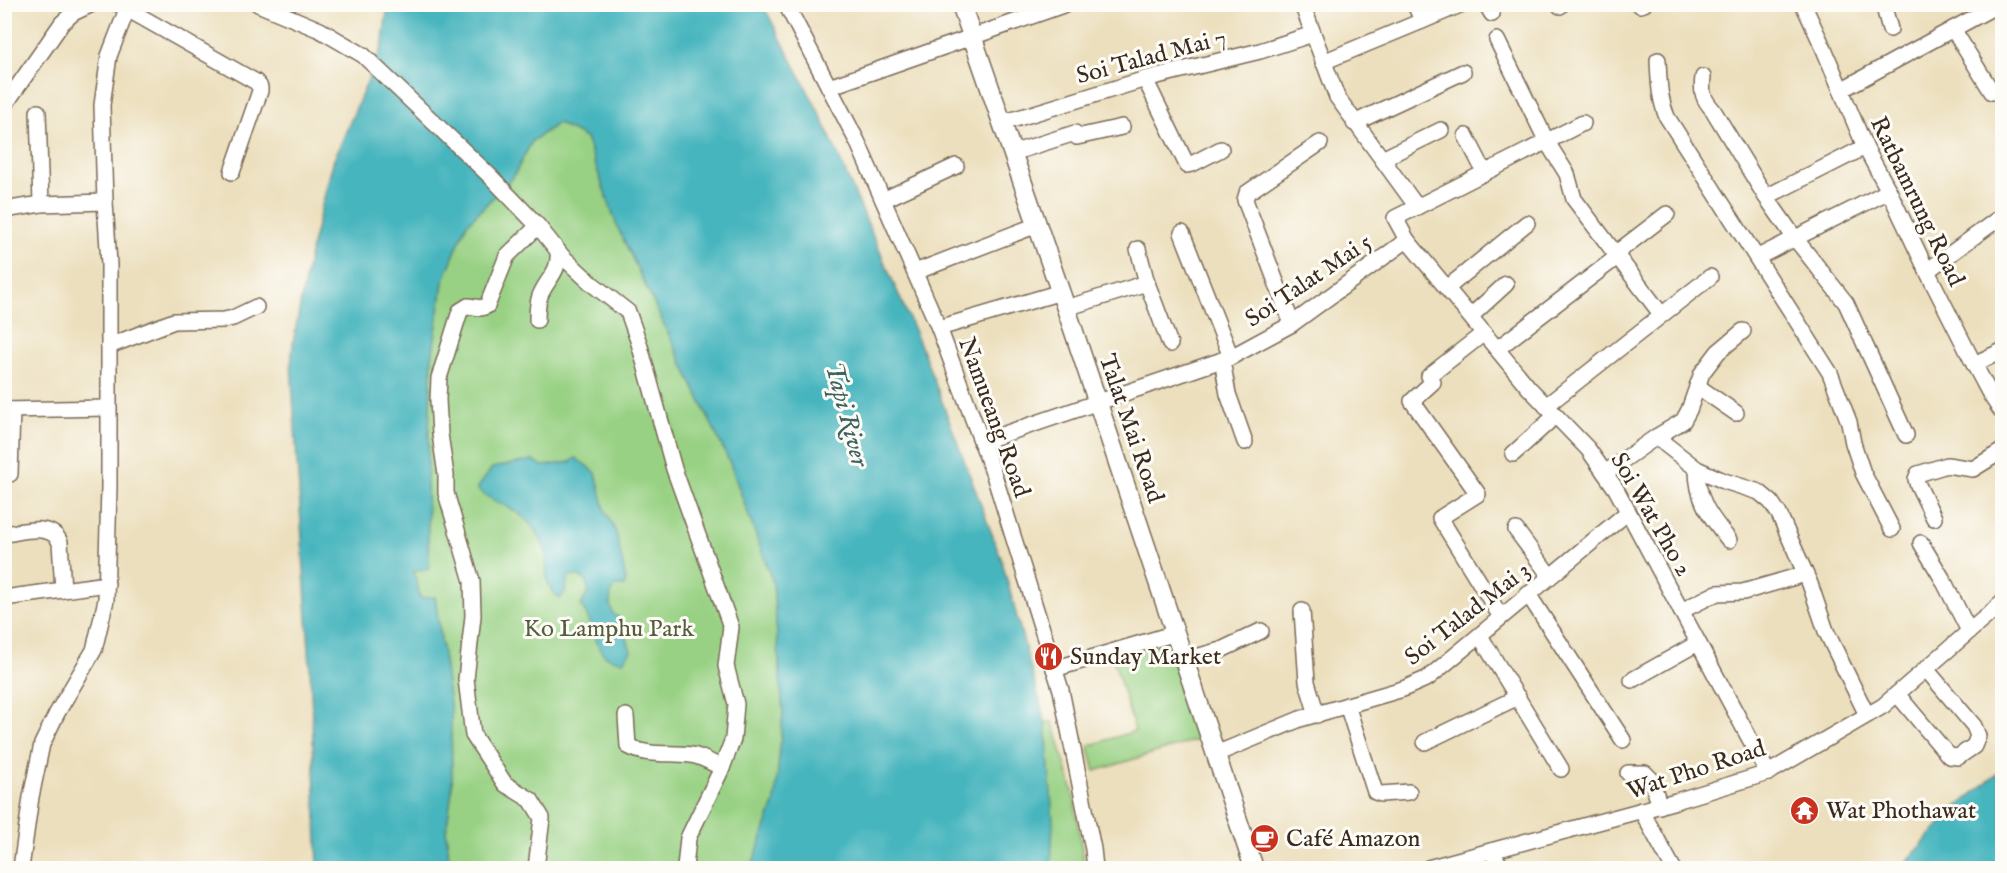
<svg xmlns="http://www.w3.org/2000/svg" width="2007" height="873" viewBox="0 0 2007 873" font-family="'IM FELL English',serif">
<rect width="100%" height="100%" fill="#fdfcf7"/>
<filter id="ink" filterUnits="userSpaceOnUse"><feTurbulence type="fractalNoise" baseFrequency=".0167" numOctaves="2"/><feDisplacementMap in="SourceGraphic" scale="12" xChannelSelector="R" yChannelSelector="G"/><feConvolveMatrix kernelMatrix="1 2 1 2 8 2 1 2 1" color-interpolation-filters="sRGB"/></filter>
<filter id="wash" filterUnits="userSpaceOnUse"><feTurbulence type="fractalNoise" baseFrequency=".008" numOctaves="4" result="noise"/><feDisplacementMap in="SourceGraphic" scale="24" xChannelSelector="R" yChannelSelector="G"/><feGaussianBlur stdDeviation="1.35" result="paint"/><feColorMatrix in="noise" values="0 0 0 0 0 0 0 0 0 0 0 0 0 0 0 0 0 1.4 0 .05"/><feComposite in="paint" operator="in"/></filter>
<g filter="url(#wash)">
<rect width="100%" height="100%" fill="#ecdfbd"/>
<g fill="#99d184" stroke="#6a7e51" stroke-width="1.5">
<polygon points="558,123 586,138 617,226 730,463 773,583 783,713 776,801 751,868 450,868 446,832 452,790 451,712 435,597 420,599 414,571 429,567 427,486 432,359 443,282 466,225 513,177 532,141"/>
<polygon points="1167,641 1197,740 1095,771 1088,746 1135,731 1113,658"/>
<polygon points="1036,722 1053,722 1073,792 1085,868 1038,868"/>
</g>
<g fill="#46b5be" stroke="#40706e" stroke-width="1.5">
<polygon points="388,5 763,5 821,116 921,346 1001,558 1046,725 1053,822 1051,868 751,868 775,801 783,713 773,583 730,463 617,226 586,138 558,123 532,141 513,177 466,225 443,282 432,359 427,486 429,568 414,571 420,598 435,597 451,712 452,790 446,832 450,868 318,868 310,666 291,365 293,343 310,253 333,162 382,47"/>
<path d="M 576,458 L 596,473 L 605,510 L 616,532 L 626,580 L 624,586 L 616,586 L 611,593 L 610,604 L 613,614 L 621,619 L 631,651 L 623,661 C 596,659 599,643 590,623 C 588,617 584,611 581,605 L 588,593 L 587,581 L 579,576 L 568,576 L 565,592 L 560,599 C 557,596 553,593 551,589 C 544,578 548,565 546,553 C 544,546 540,537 536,532 C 519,505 497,507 477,489 L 492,468 L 532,460 L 543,466 L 551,465 L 570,462 Z"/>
<polygon points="2002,770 2002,868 1901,868 1952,811"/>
</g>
</g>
<g filter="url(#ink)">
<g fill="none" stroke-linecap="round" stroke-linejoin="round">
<defs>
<g id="minor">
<polyline points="258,4 320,30 363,55 490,176 538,226 562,256 591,283 628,312 639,343 674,469 731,627 726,666 736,704 733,739 722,768 688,838 685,868"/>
<polyline points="786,4 858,143 939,328 994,475 1061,690 1093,849 1095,868"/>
<polyline points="1302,4 1337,97 1417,207"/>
<polyline points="1486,4 1492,14"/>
<polyline points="1559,4 1560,6"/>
<polyline points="1803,4 1823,47 1865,147 1889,191 1927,271 1974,364 1990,394 2002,412"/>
<polyline points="1883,4 1890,29"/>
<polyline points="120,5 256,82 260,87 260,91 232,172"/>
<polyline points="1640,5 1644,4"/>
<polyline points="1422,21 1462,4"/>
<polyline points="1953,29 1992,92 2002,86"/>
<polyline points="1497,40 1547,142 1567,174 1574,199 1661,314"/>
<path d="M 1658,60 C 1659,80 1659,98 1667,117 L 1830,373 L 1849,422 L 1853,443 L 1863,473 L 1892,529"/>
<polyline points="1323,62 1422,21 1415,4"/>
<path d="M 1703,77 C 1701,92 1703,99 1713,110 L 1766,197 L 1794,237 L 1846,303 L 1906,435"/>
<polyline points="1145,79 1187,165 1192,164 1221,149"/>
<polyline points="829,87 1066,4"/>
<polyline points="1841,90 1999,4"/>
<polyline points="4,106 62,23 73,13 92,4"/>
<polyline points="38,112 41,204"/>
<polyline points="1002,123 1149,78 1260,51 1313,34"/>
<polyline points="1354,123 1463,72"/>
<polyline points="1583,123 1395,218 1407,240 1529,388 1588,449 1616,489 1768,773"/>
<polyline points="1466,136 1485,173"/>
<polyline points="1012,153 1075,133 1077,137 1122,127"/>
<polyline points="1382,159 1441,130"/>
<polyline points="1766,197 1865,147"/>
<polyline points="883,200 956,166"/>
<polyline points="4,210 41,204 105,202"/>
<polyline points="1182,233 1231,357"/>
<polyline points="1138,249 1147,283 1170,344"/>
<polyline points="1615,254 1667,214"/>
<polyline points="1758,257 1889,191"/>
<polyline points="1927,271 2002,216"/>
<polyline points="915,272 1037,225"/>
<polyline points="1447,288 1527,223"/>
<polyline points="1066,308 1147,283"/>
<polyline points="1471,316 1506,284"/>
<path d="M 537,320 C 537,312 537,304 540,296 C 547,278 560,273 558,251"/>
<polyline points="1292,324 1245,200 1247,193 1320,143"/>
<polyline points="939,328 1061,292"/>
<polyline points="1484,333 1429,376 1433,382 1412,401 1478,494 1440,518 1501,617"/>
<polyline points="109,346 174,321 224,320 233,318 256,307"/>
<polyline points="1497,349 1617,257"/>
<polyline points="1222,360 1228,394 1245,442"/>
<polyline points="1974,364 2002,351"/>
<polyline points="1697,386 1736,413"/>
<polyline points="1546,406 1710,277"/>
<polyline points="4,410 108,408"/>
<polyline points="1656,437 1683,421 1689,410 1702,373 1718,352 1743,331"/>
<polyline points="981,442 1231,357 1292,324 1407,240"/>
<polyline points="1513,454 1555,416"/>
<path d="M 1697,469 C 1697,501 1710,516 1729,540"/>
<polyline points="1605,473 1656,437 1697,469 1724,481 1759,492 1771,502 1779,514 1810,584 1826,631 1867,715"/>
<polyline points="10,474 12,410"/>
<polyline points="1934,518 1917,483 1916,479 1918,474 1947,465 1973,469 2002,451"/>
<polyline points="1516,530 1550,576"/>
<path d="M 4,534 C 22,532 51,522 60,542 L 63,590"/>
<polyline points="1921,543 1942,578 1969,631"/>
<polyline points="1528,594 1623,740"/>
<polyline points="4,598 107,584"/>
<polyline points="1302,611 1307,682 1317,715"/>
<polyline points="1681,611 1717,593 1743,592 1805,574"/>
<polyline points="1480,636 1561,769"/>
<polyline points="1185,660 1221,650 1261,631"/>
<polyline points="1054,669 1176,633"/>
<polyline points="1632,680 1698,643"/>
<polyline points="1897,694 1949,756 1958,757 1974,746 1978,736 1974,726 1926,669"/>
<polyline points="1347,705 1375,792 1381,794 1409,792"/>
<path d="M 626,716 L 628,746 C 648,757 669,752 691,755 C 701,756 712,763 722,768"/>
<polyline points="1425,742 1518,697"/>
<polyline points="1216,754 1300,719 1403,689 1428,678 1628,512"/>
<polyline points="1628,773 1645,773 1651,779 1660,806"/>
<polyline points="1641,810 1673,868"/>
<polyline points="1491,851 1502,868"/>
<polyline points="21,868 31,797 42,744 57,713 94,650 106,600 109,487 109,264 105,202 102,105 109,56 129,4"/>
<polyline points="536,868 542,818 531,800 505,784 473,735 466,679 473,616 472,581 446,493 446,475 440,434 438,400 439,378 460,311 468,306 481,308 487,306 507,256 538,226"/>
<polyline points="1428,868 1676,801 1768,773 1883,706 2002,603"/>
</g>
<polyline id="major" points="961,4 1066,308 1254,868"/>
</defs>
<use href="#minor" stroke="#796956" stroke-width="18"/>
<use href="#major" stroke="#796956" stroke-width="21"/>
<use href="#minor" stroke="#fff" stroke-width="15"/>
<use href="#major" stroke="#fff" stroke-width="18"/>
</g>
</g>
<defs>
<symbol id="restaurant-disc" viewBox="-11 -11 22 22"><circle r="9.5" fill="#c8321e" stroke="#fdfcf7"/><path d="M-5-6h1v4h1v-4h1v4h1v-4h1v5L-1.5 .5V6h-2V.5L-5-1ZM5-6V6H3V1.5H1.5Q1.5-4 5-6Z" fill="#fff"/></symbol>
<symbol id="temple-disc" viewBox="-11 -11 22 22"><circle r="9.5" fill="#c8321e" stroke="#fdfcf7"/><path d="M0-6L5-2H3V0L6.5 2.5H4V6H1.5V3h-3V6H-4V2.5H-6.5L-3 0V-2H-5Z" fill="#fff"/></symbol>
<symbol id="cafe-disc" viewBox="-11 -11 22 22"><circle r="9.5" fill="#c8321e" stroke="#fdfcf7"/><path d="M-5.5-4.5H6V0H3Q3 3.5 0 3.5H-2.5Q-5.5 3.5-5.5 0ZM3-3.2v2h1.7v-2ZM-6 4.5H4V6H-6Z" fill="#fff"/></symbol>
</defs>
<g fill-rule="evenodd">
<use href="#restaurant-disc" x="1032" y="640" width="33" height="33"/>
<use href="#temple-disc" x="1788" y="794" width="33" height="33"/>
<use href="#cafe-disc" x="1248" y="822" width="33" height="33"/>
</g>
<g text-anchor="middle" stroke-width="6" stroke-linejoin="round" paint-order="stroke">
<g font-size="24" fill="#3b2a1e" stroke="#fdfcf7">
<text transform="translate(1151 56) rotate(-15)" y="8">Soi Talad Mai 7</text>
<text transform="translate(1918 201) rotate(64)" y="8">Ratbamrung Road</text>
<text transform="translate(1308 280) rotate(-34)" y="8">Soi Talat Mai 5</text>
<text transform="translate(995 417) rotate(70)" y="8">Namueang Road</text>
<text transform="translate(1132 428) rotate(71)" y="8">Talat Mai Road</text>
<text transform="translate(1652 514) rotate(60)" y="8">Soi Wat Pho 2</text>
<text transform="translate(1467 613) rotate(-38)" y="8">Soi Talad Mai 3</text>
<text transform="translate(1696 769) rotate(-18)" y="8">Wat Pho Road</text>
</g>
<g font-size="24" fill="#575c3d" stroke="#fdfcf7">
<text x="609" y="636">Ko Lamphu Park</text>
</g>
<g font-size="24" fill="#3b2a1e" stroke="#fdfcf7" text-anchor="start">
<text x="1070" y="664">Sunday Market</text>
<text x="1826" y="818">Wat Phothawat</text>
<text x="1286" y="846">Café Amazon</text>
</g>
<g font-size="26" font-style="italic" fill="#3f625e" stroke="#fdfcf7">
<text transform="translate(848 414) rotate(75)" y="9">Tapi River</text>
</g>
</g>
<rect width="2007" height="873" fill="none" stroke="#fdfcf7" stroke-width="24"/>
</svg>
